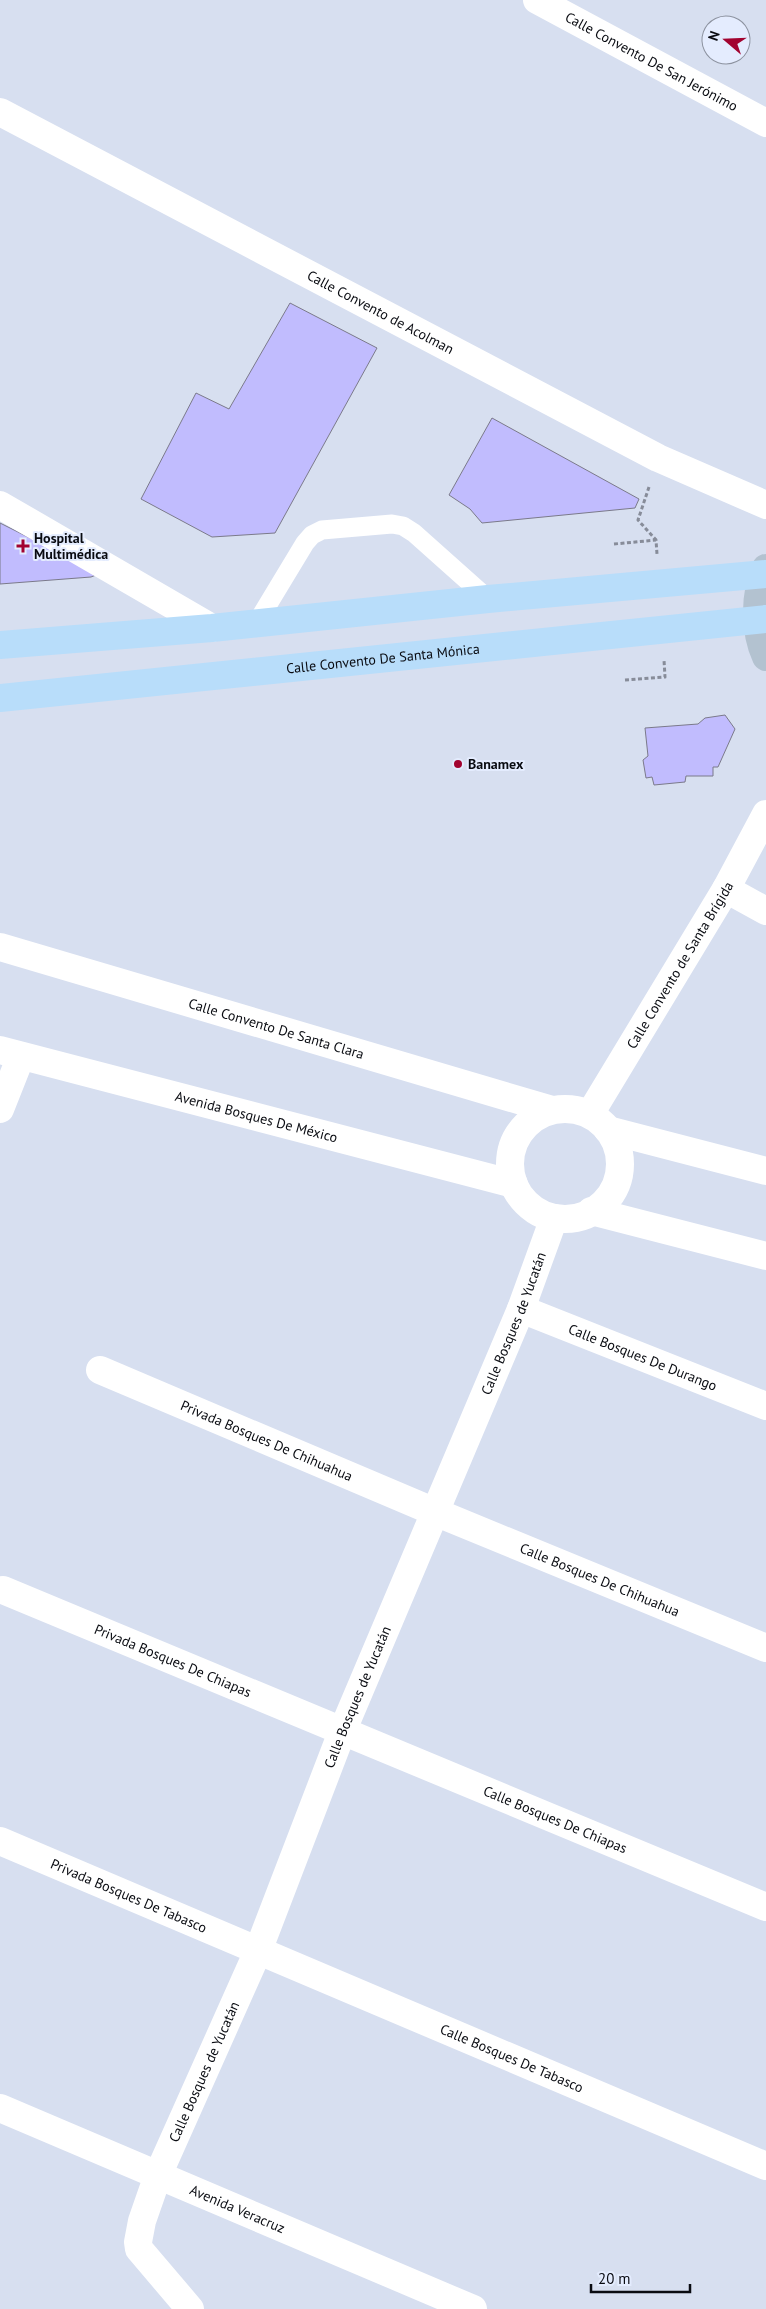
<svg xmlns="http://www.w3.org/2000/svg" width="766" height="2309" viewBox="0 0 766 2309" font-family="'PT Sans',sans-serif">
<rect width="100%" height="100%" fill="#d7dff0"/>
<g fill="#c1bcfe" stroke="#7b7a8a">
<polygon points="290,303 377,348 275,533 212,537 141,499 196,393 229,409"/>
<polygon points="492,418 639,499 635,508 482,523 470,509 449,495"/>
<polygon points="0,523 94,570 96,575 91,577 0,584"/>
<polygon points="725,715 735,729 718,767 713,767 713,776 686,776 685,782 654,785 652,777 646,778 643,760 648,756 645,728 698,724 705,718"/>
</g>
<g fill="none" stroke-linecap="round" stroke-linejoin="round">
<g stroke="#878c99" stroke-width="3" stroke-dasharray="4 2.5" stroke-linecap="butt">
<polyline points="649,487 638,520 656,540"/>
<polyline points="614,544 656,540 657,554"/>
<polyline points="625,680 665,677 664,660"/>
</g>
<polyline stroke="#fff" stroke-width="19" points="256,624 305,543 312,535 322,530 392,524 403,526 414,533 488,599"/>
<g stroke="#fff" stroke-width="28">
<path id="s1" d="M 537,0 L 766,123"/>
<path id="s2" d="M 0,112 L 658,458 L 766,505"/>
<polyline points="0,505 212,628"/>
<polyline points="726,889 766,911"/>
<path id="s3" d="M 0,947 L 552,1110"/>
<path id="s4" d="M 0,1050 L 514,1184"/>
<polyline points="0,1109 21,1056"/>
<circle cx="565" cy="1164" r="55"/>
<path id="s5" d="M 590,1114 L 726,889 L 766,814"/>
<polyline points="608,1130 766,1171"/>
<polyline points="591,1211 766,1256"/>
<path id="s6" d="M 521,1309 L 766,1406"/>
<path id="s7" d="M 100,1370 L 435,1512 L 766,1648"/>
<path id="s8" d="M 3,1590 L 766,1907"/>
<path id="s9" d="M 0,1841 L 766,2166"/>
<path id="s10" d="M 0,2108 L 473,2309"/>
<path id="s11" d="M 190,2309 L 139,2249 L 138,2242 L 142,2221 L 158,2175 L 258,1951 L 342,1732 L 521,1309 L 554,1218"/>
</g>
<path stroke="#b3c2d0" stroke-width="28" d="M 766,568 C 754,594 754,631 766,657"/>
<g stroke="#b8ddfa" stroke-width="28">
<polyline points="0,645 212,628 488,599 766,574"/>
<path id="s12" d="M 0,698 L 766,619"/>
</g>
</g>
<g fill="#a20330" stroke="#e4ecfe" stroke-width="2">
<path d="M20.5 538.5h5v5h5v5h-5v5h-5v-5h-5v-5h5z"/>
<circle cx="458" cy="764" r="5"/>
</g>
<g text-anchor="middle" stroke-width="4" stroke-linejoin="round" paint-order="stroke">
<g font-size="14" fill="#090b11" stroke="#e4ecfe">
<text dy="5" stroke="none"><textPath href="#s1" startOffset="130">Calle Convento De San Jerónimo</textPath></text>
<text dy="5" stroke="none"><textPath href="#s2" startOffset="430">Calle Convento de Acolman</textPath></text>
<text dy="5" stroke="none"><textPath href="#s12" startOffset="385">Calle Convento De Santa Mónica</textPath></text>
<text dy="5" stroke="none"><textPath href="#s5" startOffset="174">Calle Convento de Santa Brígida</textPath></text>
<text dy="5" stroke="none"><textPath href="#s3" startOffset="288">Calle Convento De Santa Clara</textPath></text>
<text dy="5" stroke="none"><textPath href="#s4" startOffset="265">Avenida Bosques De México</textPath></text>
<text dy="5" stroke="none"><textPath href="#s11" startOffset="1079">Calle Bosques de Yucatán</textPath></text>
<text dy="5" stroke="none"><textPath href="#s6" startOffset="131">Calle Bosques De Durango</textPath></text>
<text dy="5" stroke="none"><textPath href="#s7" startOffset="181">Privada Bosques De Chihuahua</textPath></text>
<text dy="5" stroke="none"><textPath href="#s7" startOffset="542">Calle Bosques De Chihuahua</textPath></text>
<text dy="5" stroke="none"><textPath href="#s8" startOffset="184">Privada Bosques De Chiapas</textPath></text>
<text dy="5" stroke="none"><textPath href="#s11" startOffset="674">Calle Bosques de Yucatán</textPath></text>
<text dy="5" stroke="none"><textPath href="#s8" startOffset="598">Calle Bosques De Chiapas</textPath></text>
<text dy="5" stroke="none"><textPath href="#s9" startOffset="140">Privada Bosques De Tabasco</textPath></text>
<text dy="5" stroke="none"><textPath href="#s9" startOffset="556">Calle Bosques De Tabasco</textPath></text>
<text dy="5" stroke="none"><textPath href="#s11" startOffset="269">Calle Bosques de Yucatán</textPath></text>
<text dy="5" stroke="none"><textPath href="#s10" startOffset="258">Avenida Veracruz</textPath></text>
</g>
<g font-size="14" font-weight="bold" fill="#090b11" stroke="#e4ecfe" text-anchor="start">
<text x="34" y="543">Hospital<tspan x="34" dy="16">Multimédica</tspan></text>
<text x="468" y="769">Banamex</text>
</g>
</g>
<g transform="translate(726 40) rotate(289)"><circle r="24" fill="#e4ecfe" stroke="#8c929f"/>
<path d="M0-4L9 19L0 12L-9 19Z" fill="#a20330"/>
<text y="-8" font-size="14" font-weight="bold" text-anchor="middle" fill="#090b11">N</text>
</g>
<path d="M591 2284v8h99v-8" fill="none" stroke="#090b11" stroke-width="2.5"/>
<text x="598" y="2284" font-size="15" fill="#090b11" stroke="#e4ecfe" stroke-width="4" paint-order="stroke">20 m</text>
</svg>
